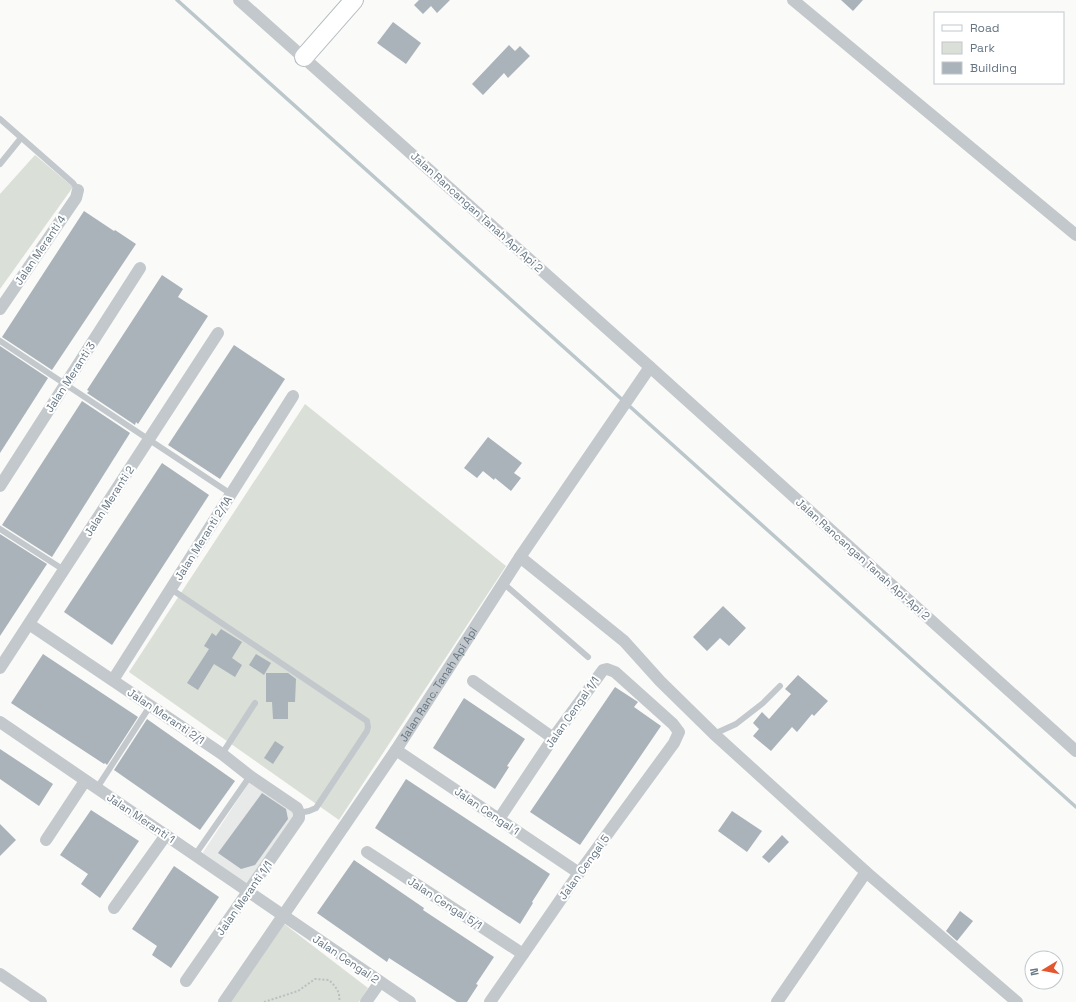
<svg xmlns="http://www.w3.org/2000/svg" width="1076" height="1002" viewBox="0 0 1076 1002" font-family="'Space Grotesk',sans-serif">
<rect width="100%" height="100%" fill="#fafaf8"/>
<polygon fill="#e8e9e9" points="250,781 297,811 248,885 202,854"/>
<g fill="#dadfd7">
<polygon points="35,155 73,187 0,289 0,194"/>
<polygon points="305,404 506,566 339,820 129,672"/>
<polygon points="283,923 368,988 359,1002 229,1002"/>
</g>
<g fill="none" stroke-linecap="round" stroke-linejoin="round">
<polyline stroke="#bbc7cb" stroke-width="3.5" points="177,0 1076,807"/>
</g>
<g fill="#aab3b9">
<polygon points="419,0 450,0 437,13 431,6 423,14 414,5"/>
<polygon points="841,0 863,0 853,11"/>
<polygon points="393,22 421,43 406,64 377,43"/>
<polygon points="509,45 515,51 520,46 530,56 508,78 504,73 483,95 472,84"/>
<polygon points="84,211 114,231 115,230 136,244 52,370 2,337"/>
<polygon points="162,275 183,289 178,297 208,316 138,424 136,422 135,425 87,393 89,391 87,390"/>
<polygon points="234,345 285,379 220,479 168,445"/>
<polygon points="0,346 48,378 0,453"/>
<polygon points="82,401 130,433 52,557 2,525"/>
<polygon points="488,437 522,463 514,473 521,478 511,491 495,478 494,480 483,471 477,478 464,468"/>
<polygon points="162,463 209,495 112,645 64,612"/>
<polygon points="0,534 47,564 0,636"/>
<polygon points="723,606 746,628 729,646 720,638 707,651 693,637"/>
<polygon points="221,629 242,642 232,658 242,665 235,677 214,664 198,690 187,683 209,649 204,646 212,633 216,636"/>
<polygon points="43,654 138,717 107,765 105,763 104,764 11,703"/>
<polygon points="256,654 271,663 264,675 249,665"/>
<polygon points="266,673 288,673 296,679 295,702 288,702 288,719 273,719 272,702 266,702"/>
<polygon points="798,675 828,701 814,716 812,714 797,732 792,727 771,751 753,736 759,729 753,723 762,712 769,719 791,694 785,689"/>
<polygon points="615,687 638,702 634,707 661,726 580,845 530,812"/>
<polygon points="464,698 525,739 507,766 509,767 495,789 433,748"/>
<polygon points="147,719 235,781 200,830 114,770"/>
<polygon points="275,741 284,747 273,764 264,758"/>
<polygon points="0,749 53,784 39,806 0,779"/>
<polygon points="406,779 550,874 532,902 533,903 520,924 375,828"/>
<polygon points="262,793 286,809 288,819 255,865 241,869 218,853"/>
<polygon points="91,810 139,841 100,898 81,884 88,874 60,855"/>
<polygon points="732,811 762,831 747,852 718,831"/>
<polygon points="0,824 16,840 0,856"/>
<polygon points="782,835 789,842 769,863 762,857"/>
<polygon points="354,860 424,908 423,910 494,957 476,984 478,985 467,1002 457,1002 389,958 387,962 317,913"/>
<polygon points="174,866 219,897 171,968 152,955 157,946 132,929"/>
<polygon points="960,911 973,921 957,941 946,931"/>
</g>
<g fill="none" stroke-linecap="round" stroke-linejoin="round">
<defs>
<polyline id="secondary" points="304,57 354,0"/>
</defs>
<use href="#secondary" stroke="#b3babf" stroke-width="20"/>
<path stroke="#bbbfc2" stroke-width="2" stroke-dasharray="2 2" stroke-linecap="butt" d="M 264,1002 L 298,991 L 315,979 L 329,980 C 335,986 341,992 339,1002"/>
<g stroke="#c3c8cc" stroke-width="6">
<polyline points="0,119 73,183 78,190"/>
<polyline points="0,164 21,138"/>
<polyline points="0,341 231,494"/>
<polyline points="0,529 64,570"/>
<polyline points="503,583 588,657"/>
<polyline points="171,589 367,721 368,727 367,731 316,808 309,811 299,813"/>
<polyline points="714,734 736,724 763,703 780,686"/>
<polyline points="222,754 255,703"/>
<polyline points="97,788 150,706"/>
<polyline points="195,855 250,776"/>
</g>
<g stroke="#c3c8cc" stroke-width="12">
<polyline points="239,0 650,367 1076,751"/>
<polyline points="793,0 1076,235"/>
<polyline points="0,309 76,198 78,190"/>
<polyline points="0,486 140,268"/>
<polyline points="520,557 624,641 660,681 714,734 866,872 1017,1002"/>
<polyline points="29,624 222,754 250,776 297,808 299,813 299,818 186,981"/>
<polyline points="0,668 218,333"/>
<polyline points="113,680 293,396"/>
<polyline points="473,681 553,738"/>
<polyline points="0,722 410,1002"/>
<polyline points="396,750 579,873"/>
<polyline points="46,840 85,781"/>
<polyline points="367,852 523,954"/>
<polyline points="114,908 166,835"/>
<polyline points="0,974 41,1002"/>
<path id="s1" d="M 224,1002 L 396,750 L 520,557 L 650,367"/>
<polyline points="366,1002 380,982"/>
<polyline points="490,1002 579,873 674,743 679,732 673,724 615,672 607,669 603,670 553,738 499,819"/>
<polyline points="777,1002 866,872"/>
</g>
<use href="#secondary" stroke="#fff" stroke-width="18"/>
</g>
<g text-anchor="middle" stroke-width="4" stroke-linejoin="round" paint-order="stroke">
<g font-size="11" fill="#657683" stroke="#fff">
<text transform="translate(477 212) rotate(42)" y="4">Jalan Rancangan Tanah Api Api 2</text>
<text transform="translate(40 250) rotate(-56)" y="4">Jalan Meranti 4</text>
<text transform="translate(70 377) rotate(-57)" y="4">Jalan Meranti 3</text>
<text transform="translate(109 501) rotate(-57)" y="4">Jalan Meranti 2</text>
<text transform="translate(203 538) rotate(-58)" y="4">Jalan Meranti 2/1A</text>
<text transform="translate(863 559) rotate(42)" y="4">Jalan Rancangan Tanah Api-Api 2</text>
<text dy="4" stroke="none"><textPath href="#s1" startOffset="383">Jalan Ranc. Tanah Api Api</textPath></text>
<text transform="translate(572 712) rotate(-55)" y="4">Jalan Cengal 1/1</text>
<text transform="translate(166 716) rotate(34)" y="4">Jalan Meranti 2/1</text>
<text transform="translate(487 811) rotate(34)" y="4">Jalan Cengal 1</text>
<text transform="translate(141 818) rotate(34)" y="4">Jalan Meranti 1</text>
<text transform="translate(584 867) rotate(-54)" y="4">Jalan Cengal 5</text>
<text transform="translate(244 898) rotate(-55)" y="4">Jalan Meranti 1/1</text>
<text transform="translate(445 903) rotate(33)" y="4">Jalan Cengal 5/1</text>
<text transform="translate(346 959) rotate(34)" y="4">Jalan Cengal 2</text>
</g>
</g>
<rect x="934" y="12" width="130" height="72" fill="#ffffff" stroke="#c1c8cd"/>
<rect x="942" y="25" width="20" height="6" fill="#ffffff" stroke="#c1c8cd"/>
<text x="970" y="32" font-size="12" fill="#657683">Road</text>
<rect x="942" y="42" width="20" height="12" fill="#dadfd7" stroke="#c1c8cd"/>
<text x="970" y="52" font-size="12" fill="#657683">Park</text>
<rect x="942" y="62" width="20" height="12" fill="#aab3b9" stroke="#c1c8cd"/>
<text x="970" y="72" font-size="12" fill="#657683">Building</text>
<g transform="translate(1044 970) rotate(260)"><circle r="19" fill="#ffffff" stroke="#c1c8cd"/>
<path d="M0-3L7 15L0 10L-7 15Z" fill="#e4572e"/>
<text y="-6" font-size="11" font-weight="bold" text-anchor="middle" fill="#657683">N</text>
</g>
</svg>
